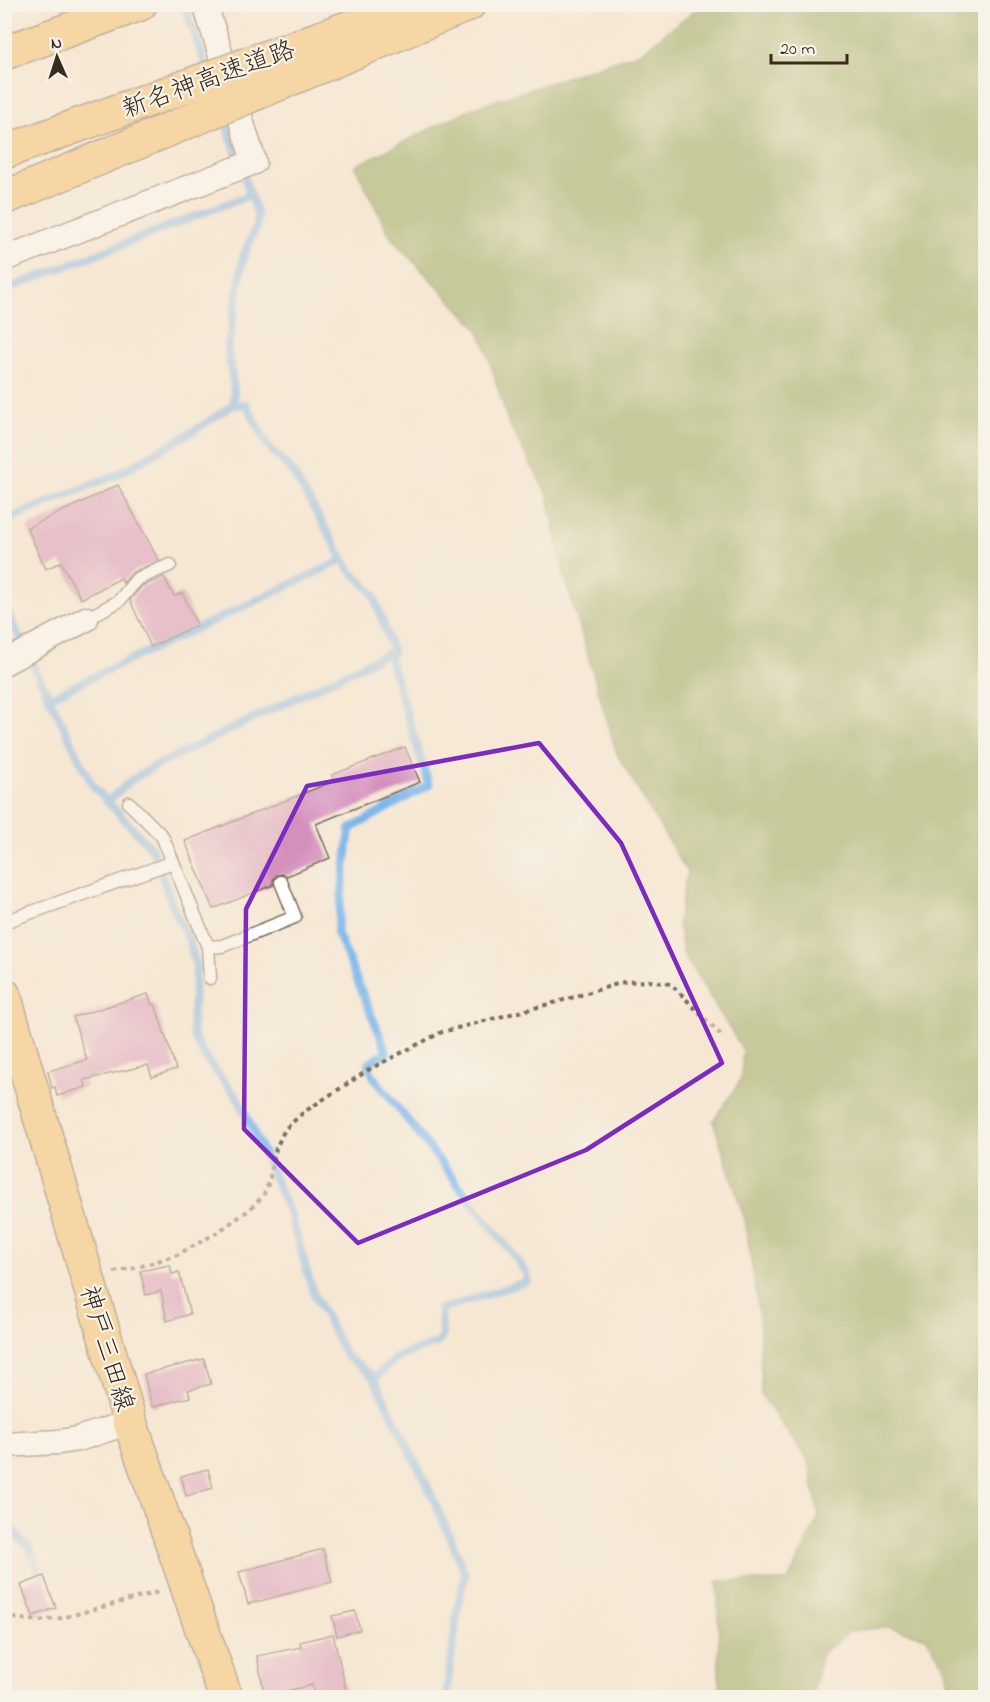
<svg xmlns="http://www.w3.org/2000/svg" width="990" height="1702" viewBox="0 0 990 1702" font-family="'Indie Flower','Klee One',sans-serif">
<rect width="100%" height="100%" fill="#f7f3e8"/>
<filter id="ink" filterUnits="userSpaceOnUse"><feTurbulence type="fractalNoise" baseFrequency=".0167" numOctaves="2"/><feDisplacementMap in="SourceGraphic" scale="12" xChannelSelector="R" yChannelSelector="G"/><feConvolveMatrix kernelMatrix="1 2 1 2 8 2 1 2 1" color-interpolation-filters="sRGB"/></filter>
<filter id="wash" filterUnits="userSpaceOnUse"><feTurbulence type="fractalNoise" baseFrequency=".008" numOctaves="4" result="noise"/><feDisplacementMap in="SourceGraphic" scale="24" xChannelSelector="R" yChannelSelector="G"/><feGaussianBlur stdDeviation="1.35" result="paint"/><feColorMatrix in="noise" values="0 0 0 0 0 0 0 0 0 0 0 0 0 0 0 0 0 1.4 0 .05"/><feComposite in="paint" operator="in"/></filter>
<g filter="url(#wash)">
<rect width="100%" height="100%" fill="#f5e7d3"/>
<polygon fill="#8ca455" stroke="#64673a" stroke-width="1.5" points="719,5 985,5 985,1697 951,1697 946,1669 926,1637 889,1627 851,1631 822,1653 811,1697 719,1697 718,1581 788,1581 819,1516 809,1462 761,1395 760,1321 745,1220 713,1121 741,1080 743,1050 683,953 678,922 687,872 617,754 564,575 548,496 508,422 485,345 477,328 391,238 355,166 468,110 641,52 695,10"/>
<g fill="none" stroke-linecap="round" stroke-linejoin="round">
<g stroke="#79b5eb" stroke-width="8">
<polyline points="184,4 208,72"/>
<polyline points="4,290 250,195"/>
<path d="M 4,523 L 22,513 L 118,474 L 192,432 L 233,405 C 237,384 228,367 228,347 L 244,254 L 256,228 L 257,214 L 223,114"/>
<polyline points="4,606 93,786 152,849 173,907 189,940 196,966 192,1024 194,1037 206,1059 237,1097 251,1125 291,1217 313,1292 346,1356 373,1376 431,1493 465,1573 458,1607 446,1698"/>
<polyline points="48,698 343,560"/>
<polyline points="107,802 130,781 153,767 386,654 393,653 373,593 349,569 292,471 268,446 246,404 233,405"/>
<polyline points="374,1379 394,1360 403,1355 437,1343 442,1338 441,1309 528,1281 526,1273 511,1252 373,1076 368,1064 387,1052 337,932 350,829 429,785 388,654"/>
<polyline points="4,1520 21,1540 30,1548 38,1568"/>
</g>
</g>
<g id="blocks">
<g fill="#d490bd">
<polygon points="118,485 159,561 133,572 123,583 121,578 81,599 61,562 46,569 27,528"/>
<polygon points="164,577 174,596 182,593 197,625 151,647 130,600 142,586"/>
<polygon points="405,747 420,782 316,824 330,858 287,876 283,874 277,875 273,880 273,885 213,909 185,841 334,781 332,775"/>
<polygon points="148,994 152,1005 155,1004 176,1069 152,1077 148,1065 84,1080 86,1087 57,1096 55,1087 52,1088 48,1071 87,1060 73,1017"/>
<polygon points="170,1265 172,1274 179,1272 190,1314 167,1321 161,1291 146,1295 140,1271"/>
<polygon points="204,1359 211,1384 188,1390 190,1397 152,1407 144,1374"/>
<polygon points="208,1469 213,1488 186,1496 181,1476"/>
<polygon points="323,1549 332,1582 248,1604 239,1572"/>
<polygon points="44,1576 56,1608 33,1616 21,1585"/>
<polygon points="355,1611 360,1630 337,1636 332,1616"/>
<polygon points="333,1634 348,1698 315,1698 312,1685 265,1696 257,1656 301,1647 300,1642"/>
</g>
</g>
</g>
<g filter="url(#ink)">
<use href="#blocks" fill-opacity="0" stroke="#7c6c5d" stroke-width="1.5"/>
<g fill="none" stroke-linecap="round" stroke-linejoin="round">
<defs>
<g id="service">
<polyline points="86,619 119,601 137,579 170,565"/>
<polyline points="129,803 162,836 173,862"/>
<polyline points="4,922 173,862 208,947 210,978"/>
<polyline points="208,947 222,946 295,917 281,882"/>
</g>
<g id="minor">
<polyline points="4,259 254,162 205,4"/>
<polyline points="4,663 86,619"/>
<polyline points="4,1445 59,1442 78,1439 130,1422"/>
</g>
<polyline id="primary" points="4,995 130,1422 226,1698"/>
<g id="motorway">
<polyline points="323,37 412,4"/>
<polyline points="4,53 140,4"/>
<polyline points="331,62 469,4"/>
</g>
</defs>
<use href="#service" stroke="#7c6c5d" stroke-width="15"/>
<use href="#minor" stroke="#7c6c5d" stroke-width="27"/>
<use href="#primary" stroke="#7c6c5d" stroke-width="36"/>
<use href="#motorway" stroke="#7c6c5d" stroke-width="36"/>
<g stroke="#7c6c5d" stroke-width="4" stroke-dasharray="4.5 4.5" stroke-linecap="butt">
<polyline points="114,1272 135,1268 177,1255 215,1234 249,1210 263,1196 269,1182 276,1148 285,1129 304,1112 370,1069 442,1032 557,1002 624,982 649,981 671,984 724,1038"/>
<polyline points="4,1617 39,1621 62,1618 158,1592"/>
</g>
<use href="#service" stroke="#fff" stroke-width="12"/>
<use href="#minor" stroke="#fff" stroke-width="24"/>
<use href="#primary" stroke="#f5c16b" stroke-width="33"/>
<use href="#motorway" stroke="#f5c16b" stroke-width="33"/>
<defs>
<g id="motorway-bridge">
<polyline points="4,152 323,37"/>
<polyline points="4,198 331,62"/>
</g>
</defs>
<use href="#motorway-bridge" stroke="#7c6c5d" stroke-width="36" stroke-linecap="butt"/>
<use href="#motorway-bridge" stroke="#f5c16b" stroke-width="33"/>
</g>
</g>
<path d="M0 0H990V1702H0ZM 539,743 L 621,843 L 722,1063 L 586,1150 L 358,1243 L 244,1129 L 246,909 L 307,786 Z" fill="#f5e7d3" fill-opacity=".55" fill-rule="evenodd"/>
<path fill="none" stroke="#7b2cbf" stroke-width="4.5" stroke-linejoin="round" d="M 539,743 L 621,843 L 722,1063 L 586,1150 L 358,1243 L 244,1129 L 246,909 L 307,786 Z"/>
<g text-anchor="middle" stroke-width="4.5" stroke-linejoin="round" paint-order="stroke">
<g font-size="26" fill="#3b2a1e" stroke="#f7f3e8">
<text transform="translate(208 78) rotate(-20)" y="9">新名神高速道路</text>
<text transform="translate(108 1348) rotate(73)" y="9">神戸三田線</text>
</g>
</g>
<rect width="990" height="1702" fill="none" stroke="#f7f3e8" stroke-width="24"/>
<g transform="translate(57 57) rotate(357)" stroke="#f7f3e8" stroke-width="4.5" paint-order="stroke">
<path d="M0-4.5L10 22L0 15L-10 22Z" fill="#3b2a1e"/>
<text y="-9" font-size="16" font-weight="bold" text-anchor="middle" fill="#3b2a1e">N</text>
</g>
<path d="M771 54v9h76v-9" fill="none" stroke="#3b2a1e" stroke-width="3"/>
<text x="780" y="54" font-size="18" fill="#3b2a1e" stroke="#f7f3e8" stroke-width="4.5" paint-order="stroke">20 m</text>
</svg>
